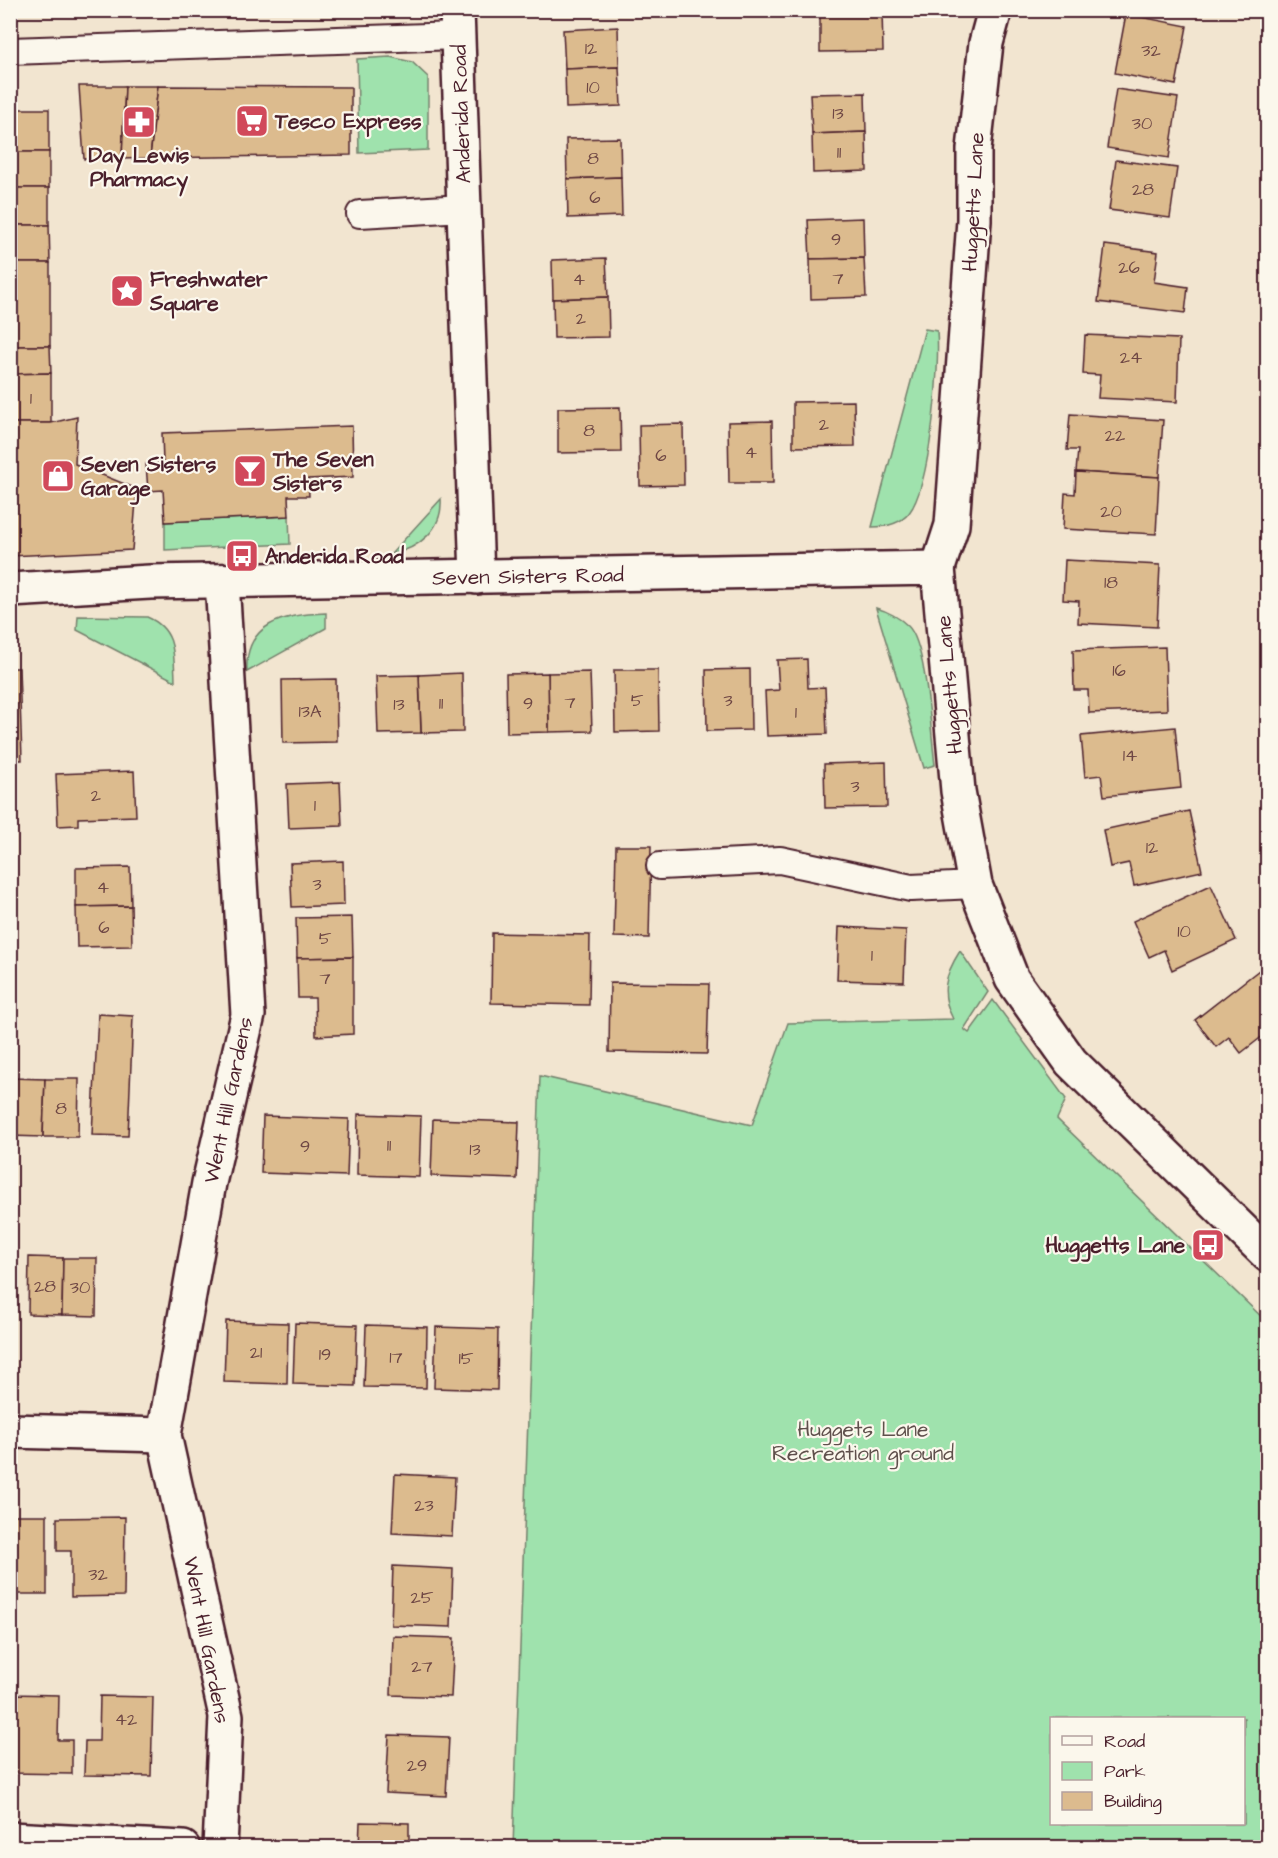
<svg xmlns="http://www.w3.org/2000/svg" width="1278" height="1858" viewBox="0 0 1278 1858" font-family="'Architects Daughter',sans-serif">
<rect width="100%" height="100%" fill="#f2e5d0"/>
<filter id="ink" filterUnits="userSpaceOnUse"><feTurbulence type="fractalNoise" baseFrequency=".0167" numOctaves="2"/><feDisplacementMap in="SourceGraphic" scale="12" xChannelSelector="R" yChannelSelector="G"/><feConvolveMatrix kernelMatrix="1 2 1 2 8 2 1 2 1" color-interpolation-filters="sRGB"/></filter>
<g filter="url(#ink)">
<g fill="#9fe2ad" stroke="#74806c" stroke-width="1.5" fill-rule="evenodd">
<polygon points="390,57 412,62 428,77 428,150 359,153 357,59"/>
<path d="M 925,329 L 937,331 C 940,367 931,485 909,513 C 900,524 886,527 872,527 Z"/>
<path d="M 441,499 C 443,529 419,549 391,554 Z"/>
<polygon points="289,516 290,544 165,550 165,522"/>
<path d="M 876,608 C 887,611 900,618 908,626 C 927,644 931,736 935,765 L 924,768 Z"/>
<path d="M 326,613 L 326,628 L 247,672 C 244,623 285,614 326,613 Z"/>
<path d="M 78,616 L 147,617 C 176,629 174,654 175,681 L 77,630 Z"/>
<path d="M 960,951 L 988,992 L 964,1029 L 969,1033 L 993,1000 L 1066,1099 L 1057,1119 L 1267,1322 L 1267,1847 L 513,1847 L 540,1076 L 752,1125 L 788,1023 L 953,1019 C 940,994 944,976 960,951 ZM 1052,1718 L 1244,1718 L 1244,1824 L 1052,1824 Z"/>
</g>
<g fill="#dcbb8e" stroke="#4a1f2b" stroke-width="1.5">
<polygon points="820,10 882,10 883,51 820,52"/>
<polygon points="1126,14 1187,26 1176,85 1115,73"/>
<polygon points="618,27 619,67 565,69 563,30"/>
<polygon points="619,67 621,106 566,108 565,69"/>
<polygon points="79,86 125,86 122,159 84,159"/>
<polygon points="125,86 158,86 150,158 122,159"/>
<polygon points="158,86 351,87 351,155 150,158"/>
<polygon points="1116,89 1178,98 1169,158 1107,148"/>
<polygon points="865,93 866,132 812,134 810,94"/>
<rect x="10" y="109" width="39" height="43"/>
<polygon points="866,132 867,171 813,173 812,134"/>
<polygon points="620,138 621,177 567,179 566,139"/>
<rect x="10" y="152" width="39" height="36"/>
<polygon points="1116,160 1177,168 1170,218 1109,210"/>
<polygon points="621,177 622,216 568,218 567,179"/>
<rect x="10" y="188" width="39" height="37"/>
<polygon points="863,218 864,258 810,259 808,220"/>
<polygon points="10,225 49,225 50,263 10,263"/>
<polygon points="1105,245 1158,252 1154,282 1188,287 1185,313 1098,302"/>
<polygon points="606,258 608,297 553,299 552,260"/>
<polygon points="864,258 866,297 811,299 810,259"/>
<rect x="10" y="263" width="40" height="83"/>
<polygon points="608,297 609,337 554,338 553,299"/>
<polygon points="1085,335 1179,339 1177,402 1098,398 1100,375 1083,374"/>
<polygon points="10,346 50,346 51,373 10,374"/>
<polygon points="51,373 51,423 10,423 10,374"/>
<polygon points="854,401 855,446 793,447 793,402"/>
<polygon points="620,407 621,452 558,453 558,408"/>
<polygon points="1070,414 1163,420 1159,477 1076,472 1078,450 1067,450"/>
<polygon points="77,417 75,464 137,489 132,550 10,556 10,423 51,423"/>
<polygon points="772,421 773,483 729,483 728,422"/>
<polygon points="683,424 684,485 640,486 639,425"/>
<polygon points="352,426 353,477 308,479 309,496 288,496 289,516 165,522 163,490 148,491 146,464 163,463 162,433"/>
<polygon points="1076,472 1159,477 1156,534 1063,529 1065,493 1075,494"/>
<polygon points="1065,560 1160,565 1157,627 1078,623 1079,601 1063,600"/>
<polygon points="1165,647 1167,710 1089,713 1088,690 1074,690 1073,650"/>
<polygon points="807,659 808,688 825,687 827,734 767,736 765,691 779,690 777,660"/>
<polygon points="10,668 19,668 22,760 10,760"/>
<polygon points="750,669 751,730 707,731 706,670"/>
<polygon points="614,670 658,670 659,731 615,732"/>
<polygon points="590,672 592,731 549,732 548,673"/>
<polygon points="462,673 463,732 421,733 419,675"/>
<polygon points="548,673 549,732 507,733 506,674"/>
<polygon points="419,675 421,733 378,734 376,676"/>
<polygon points="336,679 337,742 283,743 282,680"/>
<polygon points="1175,727 1181,788 1104,796 1101,775 1085,777 1081,736"/>
<polygon points="886,762 887,807 825,808 824,764"/>
<polygon points="134,771 136,816 78,818 78,825 58,826 56,774"/>
<polygon points="340,782 342,826 289,828 287,784"/>
<polygon points="1189,811 1202,871 1134,886 1129,863 1110,867 1103,830"/>
<polygon points="616,846 651,846 649,938 614,937"/>
<polygon points="343,861 344,905 292,907 290,863"/>
<polygon points="130,867 131,906 76,907 76,868"/>
<polygon points="1211,885 1236,940 1172,970 1164,950 1149,957 1133,921"/>
<polygon points="131,906 132,946 77,947 76,907"/>
<polygon points="352,917 353,957 297,958 296,918"/>
<polygon points="839,927 906,930 904,982 837,980"/>
<polygon points="492,933 590,935 589,1005 491,1003"/>
<polygon points="353,957 353,1034 316,1036 315,998 298,998 297,958"/>
<polygon points="1263,967 1268,973 1268,1032 1241,1053 1229,1037 1216,1047 1195,1020"/>
<polygon points="610,983 709,984 707,1054 609,1052"/>
<polygon points="98,1014 133,1016 128,1136 92,1135"/>
<polygon points="11,1078 45,1079 43,1137 10,1136"/>
<polygon points="45,1079 79,1079 78,1137 43,1137"/>
<polygon points="358,1114 421,1116 419,1177 357,1175"/>
<polygon points="263,1116 349,1119 347,1176 261,1173"/>
<polygon points="433,1119 519,1122 517,1179 431,1176"/>
<polygon points="29,1257 63,1258 62,1315 28,1314"/>
<polygon points="63,1258 97,1258 96,1316 62,1315"/>
<polygon points="226,1321 288,1323 287,1384 224,1382"/>
<polygon points="295,1323 357,1325 355,1386 293,1384"/>
<polygon points="366,1325 427,1327 426,1388 364,1387"/>
<polygon points="436,1327 498,1329 497,1390 434,1388"/>
<polygon points="395,1474 455,1477 452,1536 392,1533"/>
<rect x="10" y="1515" width="37" height="79"/>
<polygon points="125,1517 124,1596 71,1597 71,1551 57,1551 57,1518"/>
<polygon points="393,1566 453,1569 451,1627 391,1625"/>
<polygon points="393,1636 454,1638 451,1697 391,1695"/>
<polygon points="10,1694 59,1695 58,1740 72,1740 72,1774 10,1773"/>
<polygon points="100,1696 153,1697 151,1776 84,1775 85,1741 99,1741"/>
<polygon points="389,1735 449,1737 446,1796 386,1793"/>
<polygon points="360,1822 409,1823 409,1848 359,1848"/>
</g>
<g fill="none" stroke-linecap="round" stroke-linejoin="round">
<defs>
<g id="service">
<polyline points="10,51 458,36"/>
<polyline points="360,214 464,208"/>
<polyline points="660,866 780,860 911,888 975,885"/>
</g>
<g id="minor">
<polyline points="457,10 477,577"/>
<polyline points="938,568 952,525 974,220 974,149 986,43 995,10"/>
<polyline points="10,1431 164,1435"/>
<polyline points="10,1839 183,1848"/>
<polyline points="220,1848 226,1716 164,1435 209,1183 248,1015 222,581"/>
</g>
<polyline id="tertiary" points="10,590 150,582 938,568 958,791 975,885 1012,979 1071,1062 1268,1255"/>
</defs>
<use href="#service" stroke="#4a1f2b" stroke-width="30"/>
<use href="#minor" stroke="#4a1f2b" stroke-width="38"/>
<use href="#tertiary" stroke="#4a1f2b" stroke-width="38"/>
<use href="#service" stroke="#fbf7ec" stroke-width="26"/>
<use href="#minor" stroke="#fbf7ec" stroke-width="33"/>
<use href="#tertiary" stroke="#fbf7ec" stroke-width="33"/>
</g>
</g>
<defs>
<symbol id="supermarket-square" viewBox="-11 -11 22 22"><rect x="-9" y="-9" width="18" height="18" rx="4" fill="#d1495b" stroke="#fbf7ec"/><path d="M-6-5.5h2.5l.6 2H6L4.5 2H-2.5L-4.4-4H-6ZM-1.5 3.2a1.3 1.3 0 1 0 .1 0ZM3 3.2a1.3 1.3 0 1 0 .1 0Z" fill="#fff"/></symbol>
<symbol id="pharmacy-square" viewBox="-11 -11 22 22"><rect x="-9" y="-9" width="18" height="18" rx="4" fill="#d1495b" stroke="#fbf7ec"/><path d="M-2-6h4v4h4v4h-4v4h-4v-4h-4v-4h4Z" fill="#fff"/></symbol>
<symbol id="sight-square" viewBox="-11 -11 22 22"><rect x="-9" y="-9" width="18" height="18" rx="4" fill="#d1495b" stroke="#fbf7ec"/><path d="M0-6L1.8-2.2L6-1.7L2.9 1.2L3.7 5.4L0 3.3L-3.7 5.4L-2.9 1.2L-6-1.7L-1.8-2.2Z" fill="#fff"/></symbol>
<symbol id="bar-square" viewBox="-11 -11 22 22"><rect x="-9" y="-9" width="18" height="18" rx="4" fill="#d1495b" stroke="#fbf7ec"/><path d="M-6-5H6L.8 .8V4.5H3.5V6h-7V4.5H-.8V.8Z" fill="#fff"/></symbol>
<symbol id="shop-square" viewBox="-11 -11 22 22"><rect x="-9" y="-9" width="18" height="18" rx="4" fill="#d1495b" stroke="#fbf7ec"/><path d="M-5-2.5h2.3a2.7 3.5 0 0 1 5.4 0H5L5.5 6h-11ZM-1.5-2.5h3a1.5 2.3 0 0 0-3 0Z" fill="#fff"/></symbol>
<symbol id="bus-square" viewBox="-11 -11 22 22"><rect x="-9" y="-9" width="18" height="18" rx="4" fill="#d1495b" stroke="#fbf7ec"/><path d="M-5-6H5V4H4V6H2V4H-2V6H-4V4H-5ZM-3.5-4V0h7V-4ZM-3.5 1.2v1.5H-2V1.2ZM2 1.2v1.5H3.5V1.2Z" fill="#fff"/></symbol>
</defs>
<g fill-rule="evenodd">
<use href="#supermarket-square" x="233" y="102" width="38" height="38"/>
<use href="#pharmacy-square" x="120" y="103" width="38" height="38"/>
<use href="#sight-square" x="108" y="272" width="38" height="38"/>
<use href="#bar-square" x="231" y="452" width="38" height="38"/>
<use href="#shop-square" x="39" y="457" width="38" height="38"/>
<use href="#bus-square" x="223" y="537" width="38" height="38"/>
<use href="#bus-square" x="1189" y="1226" width="38" height="38"/>
</g>
<g text-anchor="middle" stroke-width="4.5" stroke-linejoin="round" paint-order="stroke">
<g font-size="18" fill="#6e4644">
<text x="591" y="54">12</text>
<text x="1151" y="56">32</text>
<text x="593" y="93">10</text>
<text x="838" y="119">13</text>
<text x="1142" y="129">30</text>
<text x="839" y="158">11</text>
<text x="593" y="164">8</text>
<text x="1143" y="195">28</text>
<text x="595" y="203">6</text>
<text x="836" y="245">9</text>
<text x="1129" y="273">26</text>
<text x="838" y="284">7</text>
<text x="579" y="285">4</text>
<text x="581" y="324">2</text>
<text x="1131" y="363">24</text>
<text x="31" y="404">1</text>
<text x="824" y="430">2</text>
<text x="589" y="436">8</text>
<text x="1115" y="441">22</text>
<text x="751" y="458">4</text>
<text x="661" y="461">6</text>
<text x="1111" y="517">20</text>
<text x="1111" y="588">18</text>
<text x="1119" y="676">16</text>
<text x="637" y="706">5</text>
<text x="728" y="706">3</text>
<text x="570" y="708">7</text>
<text x="441" y="709">11</text>
<text x="528" y="709">9</text>
<text x="399" y="710">13</text>
<text x="310" y="717">13A</text>
<text x="796" y="718">1</text>
<text x="1130" y="761">14</text>
<text x="855" y="792">3</text>
<text x="96" y="801">2</text>
<text x="315" y="811">1</text>
<text x="1152" y="853">12</text>
<text x="317" y="890">3</text>
<text x="103" y="893">4</text>
<text x="104" y="933">6</text>
<text x="1184" y="937">10</text>
<text x="325" y="944">5</text>
<text x="872" y="961">1</text>
<text x="325" y="984">7</text>
<text x="61" y="1114">8</text>
<text x="389" y="1151">11</text>
<text x="305" y="1152">9</text>
<text x="475" y="1155">13</text>
<text x="45" y="1292">28</text>
<text x="80" y="1293">30</text>
<text x="256" y="1358">21</text>
<text x="325" y="1360">19</text>
<text x="396" y="1363">17</text>
<text x="466" y="1364">15</text>
<text x="424" y="1511">23</text>
<text x="98" y="1580">32</text>
<text x="422" y="1603">25</text>
<text x="422" y="1672">27</text>
<text x="126" y="1725">42</text>
<text x="417" y="1771">29</text>
</g>
<g font-size="21" fill="#4a1f2b" stroke="#fbf7ec">
<text transform="translate(461 114) rotate(-92)" y="7">Anderida Road</text>
<text transform="translate(973 202) rotate(-87)" y="7">Huggetts Lane</text>
<text transform="translate(528 576) rotate(-1)" y="7">Seven Sisters Road</text>
<text transform="translate(949 685) rotate(-95)" y="7">Huggetts Lane</text>
<text transform="translate(228 1100) rotate(-78)" y="7">Went Hill Gardens</text>
<text transform="translate(207 1640) rotate(79)" y="7">Went Hill Gardens</text>
</g>
<g font-size="21" font-weight="bold" fill="#4a1f2b" stroke="#fbf7ec" text-anchor="start">
<text x="275" y="128">Tesco Express</text>
<text x="139" y="162" text-anchor="middle">Day Lewis<tspan x="139" dy="24">Pharmacy</tspan></text>
<text x="150" y="286">Freshwater<tspan x="150" dy="24">Square</tspan></text>
<text x="273" y="466">The Seven<tspan x="273" dy="24">Sisters</tspan></text>
<text x="81" y="471">Seven Sisters<tspan x="81" dy="24">Garage</tspan></text>
<text x="265" y="563">Anderida Road</text>
<text x="1185" y="1252" text-anchor="end">Huggetts Lane</text>
</g>
<g font-size="21" fill="#5f504c" stroke="#fbf7ec">
<text x="863" y="1436">Huggets Lane<tspan x="863" dy="24">Recreation ground</tspan></text>
</g>
</g>
<rect width="1278" height="1858" fill="none" stroke="#fbf7ec" stroke-width="36"/>
<rect x="18" y="18" width="1242" height="1822" fill="none" stroke="#4a1f2b" stroke-width="2" filter="url(#ink)"/>
<rect x="1050" y="1717" width="195" height="108" fill="#fbf7ec" stroke="#b4a19f" stroke-width="1.5"/>
<rect x="1062" y="1736" width="30" height="9" fill="#fbf7ec" stroke="#b4a19f" stroke-width="1.5"/>
<text x="1104" y="1747" font-size="18" fill="#4a1f2b">Road</text>
<rect x="1062" y="1762" width="30" height="18" fill="#9fe2ad" stroke="#b4a19f" stroke-width="1.5"/>
<text x="1104" y="1777" font-size="18" fill="#4a1f2b">Park</text>
<rect x="1062" y="1792" width="30" height="18" fill="#dcbb8e" stroke="#b4a19f" stroke-width="1.5"/>
<text x="1104" y="1807" font-size="18" fill="#4a1f2b">Building</text>
</svg>
